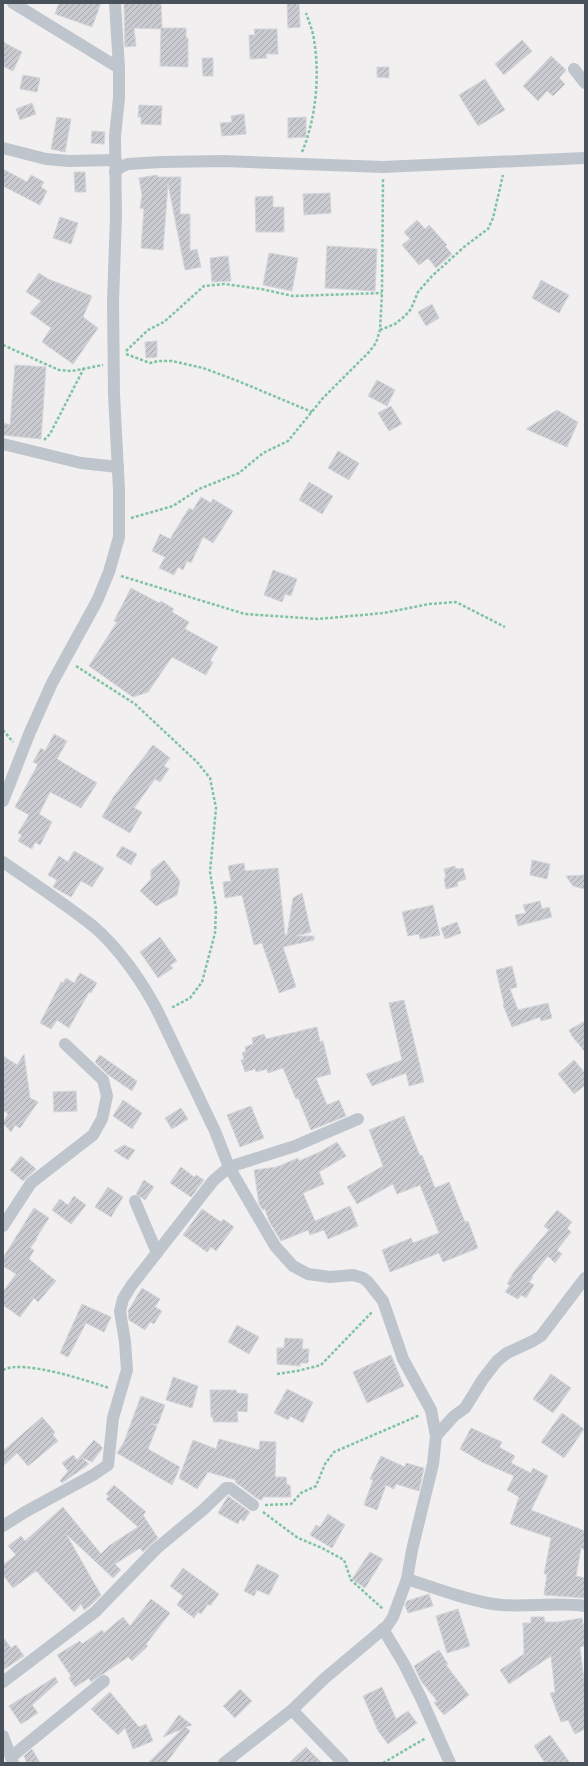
<svg xmlns="http://www.w3.org/2000/svg" width="588" height="1766" viewBox="0 0 588 1766" font-family="'Nunito Sans',sans-serif">
<defs>
<pattern id="building-hatch" width="6" height="6" patternUnits="userSpaceOnUse"><rect width="6" height="6" fill="#c9cbd1"/><path d="M-1 1l2-2M0 6l6-6M5 7l2-2" fill="none" stroke="#a5a7ad"/></pattern>
</defs>
<rect width="100%" height="100%" fill="#f1efef"/>
<g fill="url(#building-hatch)" stroke="#d3d5d9">
<polygon points="59,3 101,3 92,27 55,14"/>
<polygon points="124,3 161,3 162,28 186,28 186,38 188,38 188,67 160,66 161,29 134,28 136,46 125,47"/>
<polygon points="287,3 299,3 300,27 288,28"/>
<polygon points="254,29 277,29 278,54 266,54 267,58 250,59 249,35 255,35"/>
<polygon points="522,40 532,51 504,75 495,64"/>
<polygon points="3,42 22,52 13,71 3,66"/>
<polygon points="551,56 566,70 559,78 565,84 553,96 547,91 538,101 523,86"/>
<polygon points="202,58 213,58 213,76 203,76"/>
<polygon points="377,67 389,67 389,78 377,77"/>
<polygon points="23,75 40,78 37,92 20,89"/>
<polygon points="485,79 505,110 478,126 459,95"/>
<polygon points="32,103 36,114 20,120 16,109"/>
<polygon points="139,105 162,106 161,125 141,124 141,117 138,117"/>
<polygon points="244,114 246,134 222,136 220,123 232,122 231,116"/>
<polygon points="57,117 71,119 65,152 51,149"/>
<polygon points="306,117 306,137 288,138 288,118"/>
<polygon points="92,131 105,132 104,144 91,143"/>
<polygon points="3,169 27,182 31,175 44,182 41,187 47,191 40,205 3,186"/>
<polygon points="74,172 85,172 86,192 75,192"/>
<polygon points="157,175 158,177 181,177 180,214 190,214 190,251 197,249 201,267 185,270 168,184 163,250 141,248 144,209 140,208 142,195 139,178"/>
<polygon points="330,193 331,213 304,215 303,194"/>
<polygon points="273,196 273,207 284,207 284,232 256,232 255,197"/>
<polygon points="60,217 78,223 71,244 53,238"/>
<polygon points="417,220 425,229 429,225 447,245 445,246 452,254 436,268 428,258 419,265 402,245 410,239 404,232"/>
<polygon points="327,246 377,249 375,291 325,288"/>
<polygon points="269,253 298,258 292,291 263,285"/>
<polygon points="228,256 231,281 212,282 210,258"/>
<polygon points="39,273 48,279 92,296 83,317 98,328 73,364 42,342 51,328 30,313 41,301 26,292"/>
<polygon points="541,280 569,295 559,313 532,298"/>
<polygon points="432,304 439,318 426,326 418,312"/>
<polygon points="157,341 157,357 146,358 145,342"/>
<polygon points="15,365 46,367 41,439 3,435 3,423 10,425"/>
<polygon points="377,380 395,390 387,406 368,396"/>
<polygon points="391,406 402,424 389,431 378,413"/>
<polygon points="557,410 578,422 567,447 526,429"/>
<polygon points="338,451 359,463 349,480 328,468"/>
<polygon points="309,482 333,496 322,514 299,500"/>
<polygon points="201,497 211,503 213,499 233,511 213,543 203,537 191,563 187,561 183,570 178,567 174,575 159,568 165,557 152,551 160,534 170,539 189,508 193,510"/>
<polygon points="273,570 297,579 291,596 285,594 282,602 264,595"/>
<polygon points="131,588 159,603 161,601 174,609 172,612 189,622 185,629 218,647 210,661 213,662 206,675 172,657 148,692 133,697 89,666 117,622 114,621"/>
<polygon points="54,734 67,741 57,759 97,783 81,808 50,792 39,814 52,822 40,845 35,842 32,849 18,841 22,835 18,833 29,815 15,807 38,764 33,762 41,748 45,751"/>
<polygon points="153,745 170,758 164,766 169,769 160,782 155,779 134,808 142,812 130,833 102,817 114,796"/>
<polygon points="122,846 137,854 131,865 116,856"/>
<polygon points="74,851 104,868 92,887 81,881 71,897 53,887 57,880 48,875 59,856 68,862"/>
<polygon points="164,860 180,881 177,895 156,906 140,891 151,879 151,870"/>
<polygon points="532,860 550,864 547,879 530,875"/>
<polygon points="244,863 245,871 278,868 285,935 287,935 293,898 302,893 311,932 296,936 314,936 314,940 283,947 296,987 279,993 262,943 254,945 242,895 225,898 223,882 231,881 228,866"/>
<polygon points="455,866 456,869 463,868 466,879 457,882 458,886 446,889 444,878 446,878 444,869"/>
<polygon points="585,875 585,889 573,886 566,876"/>
<polygon points="540,901 542,909 549,907 552,917 518,926 515,915 526,913 523,905"/>
<polygon points="433,905 440,935 420,939 419,934 408,936 402,912"/>
<polygon points="457,922 461,933 445,939 441,928"/>
<polygon points="160,937 177,961 170,965 173,968 158,978 140,952"/>
<polygon points="512,966 517,987 510,989 518,1010 548,1003 552,1018 541,1021 540,1017 512,1027 503,1005 504,1004 496,970"/>
<polygon points="80,973 97,983 91,993 89,992 69,1028 57,1020 51,1029 40,1023 61,982 63,983 66,978 74,983"/>
<polygon points="404,1000 424,1082 409,1086 406,1073 372,1086 366,1074 402,1060 389,1003"/>
<polygon points="585,1021 585,1052 572,1036 569,1030"/>
<polygon points="317,1027 320,1042 323,1041 331,1074 316,1078 327,1105 339,1100 346,1116 311,1130 298,1098 296,1099 283,1068 268,1073 267,1069 256,1072 255,1069 245,1072 241,1060 244,1059 242,1053 246,1051 245,1047 253,1044 252,1038 264,1034 266,1039"/>
<polygon points="24,1054 30,1098 38,1102 20,1128 15,1125 11,1132 3,1123 8,1114 3,1110 3,1056 17,1065"/>
<polygon points="100,1055 137,1081 132,1091 107,1074 95,1062"/>
<polygon points="574,1060 585,1073 585,1085 574,1094 558,1074"/>
<polygon points="76,1091 77,1111 54,1112 53,1092"/>
<polygon points="123,1100 142,1113 132,1129 113,1116"/>
<polygon points="251,1106 264,1138 240,1147 227,1115"/>
<polygon points="181,1108 188,1119 172,1129 165,1118"/>
<polygon points="404,1116 420,1156 422,1155 435,1188 449,1182 465,1222 468,1221 478,1248 443,1262 439,1253 390,1272 382,1250 411,1238 413,1243 439,1233 420,1185 397,1194 393,1184 357,1204 347,1187 383,1166 369,1130"/>
<polygon points="337,1142 346,1156 319,1172 324,1184 303,1193 315,1221 350,1206 358,1226 328,1239 324,1230 310,1235 308,1230 281,1241 269,1221 265,1209 263,1210 259,1204 254,1170 277,1167 298,1158 299,1161 322,1151"/>
<polygon points="124,1145 135,1150 128,1160 114,1151"/>
<polygon points="21,1156 36,1169 23,1181 10,1170"/>
<polygon points="181,1167 194,1177 196,1175 204,1180 191,1197 170,1183"/>
<polygon points="144,1180 154,1187 145,1200 136,1194"/>
<polygon points="108,1187 123,1197 111,1217 95,1207"/>
<polygon points="74,1196 86,1205 71,1224 52,1210 60,1199 68,1205"/>
<polygon points="34,1208 49,1218 36,1238 37,1239 30,1248 34,1250 29,1259 56,1281 38,1302 34,1298 20,1317 3,1305 3,1292 16,1274 3,1266 3,1258"/>
<polygon points="202,1209 221,1222 223,1219 234,1227 216,1251 211,1247 207,1252 183,1235"/>
<polygon points="557,1210 572,1222 567,1228 571,1232 557,1250 562,1254 555,1263 548,1256 532,1276 533,1277 529,1282 534,1285 526,1298 521,1295 518,1299 505,1292 510,1285 507,1284 515,1270 549,1230 544,1226"/>
<polygon points="142,1288 160,1299 155,1307 162,1311 154,1324 150,1322 145,1330 129,1320 128,1311"/>
<polygon points="82,1304 111,1317 104,1332 86,1323 68,1357 60,1353"/>
<polygon points="237,1325 259,1337 249,1354 228,1342"/>
<polygon points="285,1338 303,1339 302,1349 309,1349 308,1363 300,1363 300,1366 277,1364 277,1348 284,1348"/>
<polygon points="391,1355 404,1386 367,1403 353,1372"/>
<polygon points="551,1374 571,1388 553,1413 533,1399"/>
<polygon points="173,1377 198,1386 192,1408 166,1400"/>
<polygon points="287,1389 313,1402 303,1423 290,1416 288,1420 274,1413"/>
<polygon points="210,1390 236,1390 237,1393 248,1394 247,1412 237,1411 238,1422 213,1422 213,1417 211,1417"/>
<polygon points="141,1396 165,1405 158,1424 151,1424 157,1426 148,1449 180,1467 172,1485 117,1453 124,1442"/>
<polygon points="562,1413 584,1429 564,1458 541,1442"/>
<polygon points="42,1417 55,1432 53,1435 58,1441 28,1466 17,1453 3,1466 3,1451"/>
<polygon points="471,1428 502,1442 499,1447 515,1456 511,1463 531,1473 533,1468 548,1476 531,1510 585,1531 585,1550 581,1548 576,1576 585,1578 584,1598 544,1595 547,1574 544,1574 551,1538 510,1524 519,1497 507,1490 514,1476 482,1462 460,1449"/>
<polygon points="219,1439 259,1450 260,1441 276,1442 275,1477 286,1477 287,1485 290,1485 291,1497 263,1497 262,1500 258,1499 235,1482 236,1480 208,1472 197,1489 179,1478 193,1440 216,1449"/>
<polygon points="94,1440 102,1447 102,1449 92,1462 81,1457 89,1464 62,1483 60,1481 68,1471 62,1463 73,1455 77,1460"/>
<polygon points="381,1456 405,1467 406,1463 424,1468 419,1491 396,1484 394,1489 386,1485 377,1510 364,1505 373,1480 370,1479"/>
<polygon points="114,1485 146,1512 143,1515 158,1538 143,1552 140,1548 115,1564 121,1570 113,1578 66,1534 101,1595 90,1606 84,1610 81,1604 74,1612 36,1571 13,1588 3,1575 3,1565 16,1555 8,1546 21,1536 25,1541 63,1507 101,1554 110,1545 138,1527 106,1499 109,1496 106,1494"/>
<polygon points="228,1496 250,1512 244,1521 240,1519 238,1524 218,1513"/>
<polygon points="328,1514 345,1525 332,1548 310,1535 316,1525 320,1527"/>
<polygon points="370,1552 383,1559 365,1588 352,1579"/>
<polygon points="257,1564 279,1575 269,1595 257,1590 254,1596 244,1591"/>
<polygon points="183,1568 219,1594 210,1606 208,1604 201,1614 198,1612 194,1618 177,1605 183,1596 170,1586"/>
<polygon points="429,1594 433,1606 408,1613 405,1605 407,1601"/>
<polygon points="151,1599 170,1613 146,1644 148,1646 132,1661 128,1657 91,1682 89,1678 75,1687 69,1678 71,1676 57,1655 80,1641 82,1644 102,1630 104,1633 123,1617 130,1626"/>
<polygon points="458,1609 470,1646 447,1653 436,1616"/>
<polygon points="531,1617 544,1617 545,1622 558,1622 582,1618 585,1635 585,1646 580,1647 585,1688 585,1729 575,1734 568,1720 561,1722 550,1693 555,1692 551,1656 509,1684 500,1670 524,1654 523,1623 531,1623"/>
<polygon points="3,1637 11,1648 16,1645 24,1656 3,1670"/>
<polygon points="439,1650 448,1664 446,1665 469,1695 444,1715 434,1703 437,1701 421,1681 414,1666"/>
<polygon points="55,1677 58,1682 32,1705 38,1713 21,1724 9,1706"/>
<polygon points="382,1687 396,1719 408,1711 417,1723 388,1744 378,1731 363,1696"/>
<polygon points="240,1689 252,1701 235,1718 223,1706"/>
<polygon points="110,1692 139,1727 146,1724 153,1741 133,1749 125,1728 118,1735 91,1709"/>
<polygon points="179,1715 192,1725 186,1727 190,1731 166,1763 148,1763 182,1729 163,1737"/>
<polygon points="550,1735 570,1763 545,1763 534,1746"/>
<polygon points="306,1747 322,1763 289,1763"/>
<polygon points="32,1749 40,1763 27,1763 24,1756"/>
</g>
<g fill="none" stroke-linecap="round" stroke-linejoin="round">
<g stroke="#7fc3a3" stroke-width="2.5" stroke-dasharray="3 2" stroke-linecap="butt">
<path d="M 302,152 C 316,119 320,75 314,40 C 313,31 309,22 306,13"/>
<polyline points="380,330 395,324 405,316 411,309 418,292 432,276 464,247 488,229 493,218 503,175"/>
<polyline points="3,345 59,370 72,371 103,365"/>
<polyline points="126,351 148,330 164,322 204,286 224,284 261,289 293,296 382,293"/>
<polyline points="126,354 150,363 158,361 172,361 203,368 238,381 312,412"/>
<polyline points="44,440 50,434 84,368"/>
<polyline points="131,518 173,506 199,489 239,473 263,453 288,441 323,398 369,352 376,343 380,330 382,293 383,179"/>
<polyline points="121,576 245,614 318,619 384,613 429,604 456,602 505,627"/>
<polyline points="76,666 135,704 197,762 210,778 216,808 210,872 216,909 215,933 202,982 190,998 171,1008"/>
<polyline points="3,730 13,742"/>
<path d="M 3,1370 C 23,1359 88,1381 109,1388"/>
<polyline points="277,1374 297,1371 321,1365 373,1311"/>
<polyline points="265,1505 291,1504 301,1493 316,1486 325,1464 334,1452 420,1415"/>
<polyline points="263,1512 298,1538 322,1548 344,1560 351,1580 383,1609"/>
<polyline points="383,1763 426,1738"/>
</g>
<g stroke="#bfc5cc" stroke-width="12">
<polyline points="13,3 119,68"/>
<polyline points="574,69 585,83"/>
<polyline points="3,148 46,159 69,161 116,160"/>
<polyline points="115,172 121,167 128,164 161,162 224,161 383,167 585,158"/>
<polyline points="3,444 81,463 118,467"/>
<polyline points="3,801 30,732 52,683 97,601 109,572 119,537 119,490 114,394 113,301 116,217 115,136 119,98 119,68 115,3"/>
<path d="M 3,862 C 33,883 64,903 93,926 C 119,948 144,984 159,1014 L 215,1131 L 229,1167 L 275,1246 L 293,1266 L 308,1274 L 330,1277 L 353,1275 L 363,1278 L 368,1282 L 383,1301 L 403,1359 L 431,1410 L 436,1436 L 433,1464 L 412,1550 L 407,1579 L 393,1617 L 387,1626 L 325,1678 L 292,1710 L 224,1763"/>
<polyline points="135,1201 157,1253"/>
<polyline points="3,1226 31,1183 93,1135 102,1119 107,1096 103,1080 65,1044"/>
<polyline points="436,1436 454,1416 465,1408 483,1379 497,1361 507,1353 533,1341 541,1336 585,1278"/>
<polyline points="3,1526 25,1512 93,1475 108,1465 113,1418 127,1370 125,1342 120,1311 123,1299 131,1286 213,1181 229,1167 295,1146 358,1119"/>
<path d="M 407,1579 C 435,1588 475,1603 502,1605 C 530,1607 557,1602 585,1606"/>
<polyline points="383,1629 404,1664 421,1698 450,1763"/>
<polyline points="3,1682 95,1612 156,1549 204,1509 226,1488 230,1488 253,1505"/>
<polyline points="292,1710 343,1763"/>
<polyline points="3,1736 13,1763"/>
<polyline points="11,1757 104,1681"/>
</g>
</g>
<rect width="588" height="1766" fill="none" stroke="#49515a" stroke-width="8"/>
</svg>
